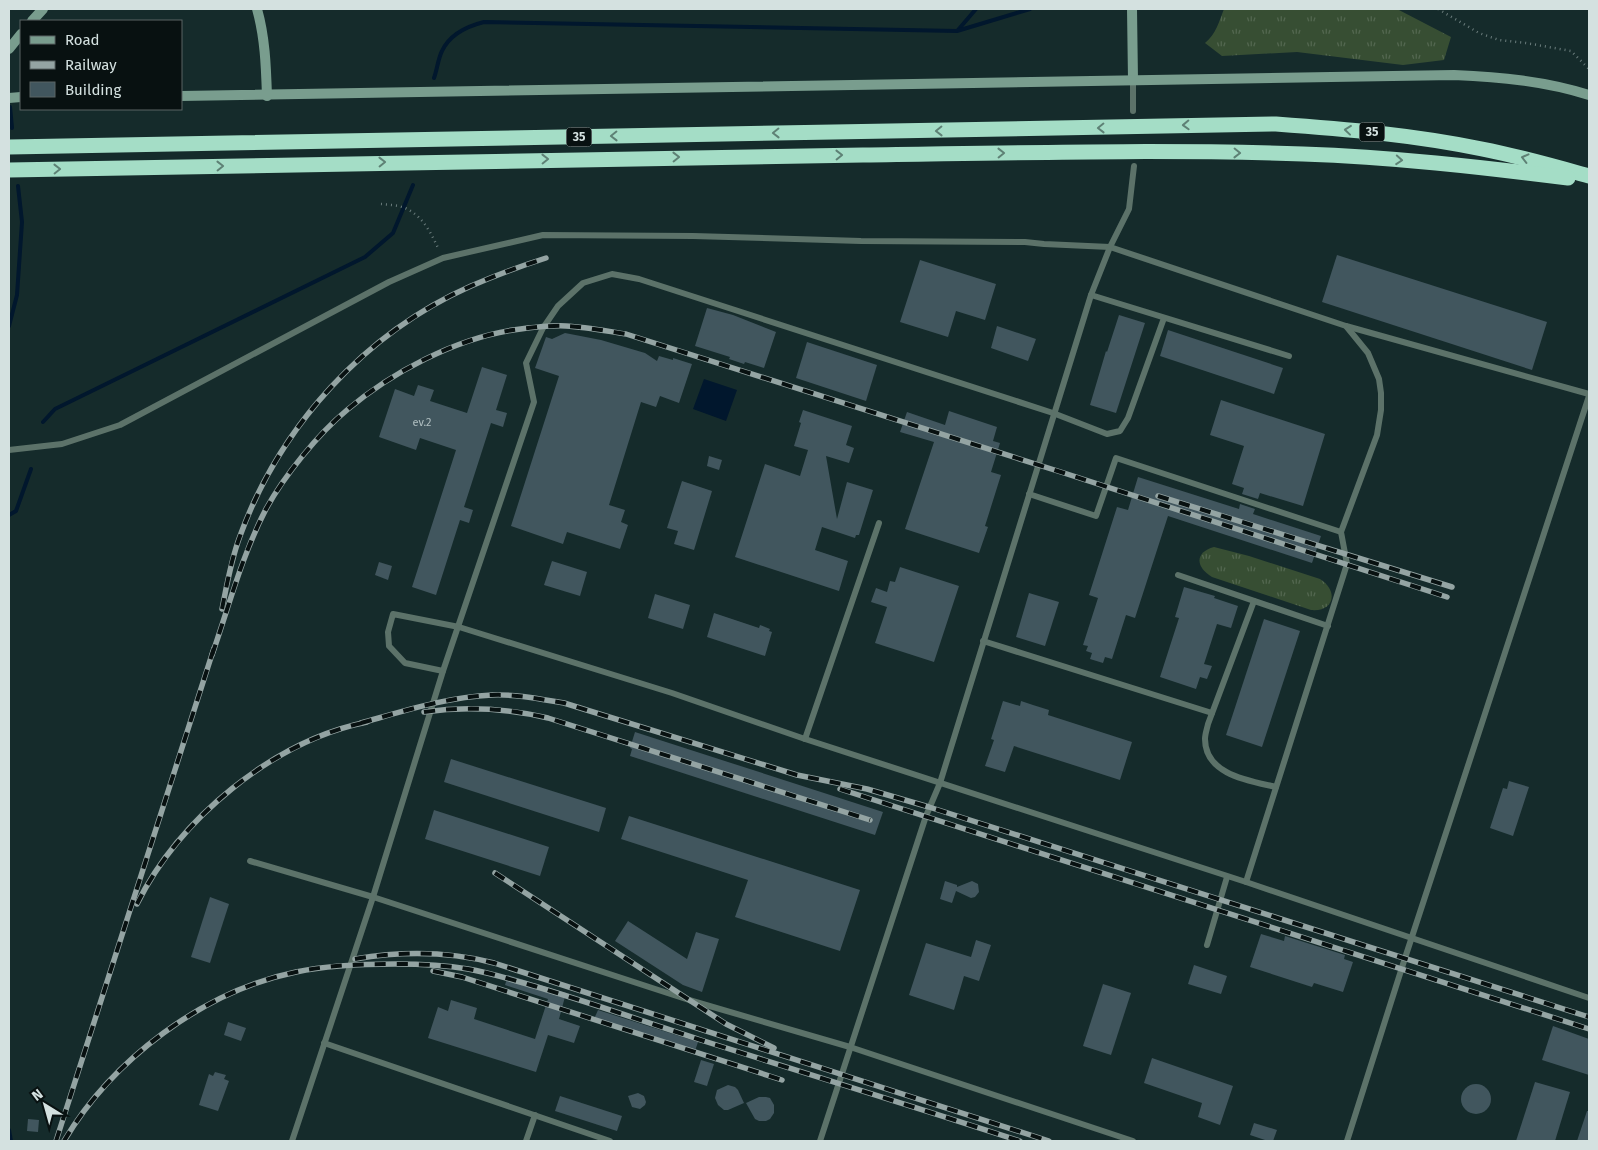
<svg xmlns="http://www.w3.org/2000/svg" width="1598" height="1150" viewBox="0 0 1598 1150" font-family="'Fira Sans',sans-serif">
<defs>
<pattern id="grass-tufts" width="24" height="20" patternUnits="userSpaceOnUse" patternTransform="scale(1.25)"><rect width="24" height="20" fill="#374e33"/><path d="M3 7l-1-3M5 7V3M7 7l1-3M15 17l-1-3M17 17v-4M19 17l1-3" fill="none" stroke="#536750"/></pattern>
</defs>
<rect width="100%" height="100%" fill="#152b2b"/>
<g fill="url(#grass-tufts)">
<path d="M 1224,9 L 1397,9 L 1451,37 L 1444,60 L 1403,65 L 1297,52 L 1222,56 L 1205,43 C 1216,34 1219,22 1224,9 Z"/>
<path d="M 1214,547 L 1249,556 L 1320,579 C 1339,591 1334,612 1311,610 L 1212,577 C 1195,567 1195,552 1214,547 Z"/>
</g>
<polygon fill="#01172d" points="704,379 737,390 726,421 693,409"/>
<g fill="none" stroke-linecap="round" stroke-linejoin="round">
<g stroke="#01172d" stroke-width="4">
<polyline points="958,30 976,9"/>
<path d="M 434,78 C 437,70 438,59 442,51 C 450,34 468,26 484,22 L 957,31 L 1030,9"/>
<polyline points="10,107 12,128"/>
<polyline points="9,326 17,295 22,222 18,186"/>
<polyline points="43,422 55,409 365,257 393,233 413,185"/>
<polyline points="9,515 16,511 31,469"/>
<polyline points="9,1130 11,1141"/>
</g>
</g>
<g fill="#41565e">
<polygon points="1337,255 1547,322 1532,370 1322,302"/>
<polygon points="920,260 996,284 985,320 956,311 948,337 900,322"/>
<polygon points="707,308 733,315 776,332 764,368 745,362 744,364 729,359 730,357 695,346"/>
<polygon points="1119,315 1145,323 1116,413 1090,405 1106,351 1107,352"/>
<polygon points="997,326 1036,339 1028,361 991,348"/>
<polygon points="1168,330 1283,368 1274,394 1160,356"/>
<polygon points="565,333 601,340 645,353 657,361 659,356 673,360 673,358 692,364 679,403 660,396 656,407 641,402 609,505 625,510 621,522 628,525 620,549 567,532 563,544 511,526 559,376 535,368 546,337 552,339"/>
<polygon points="807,342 877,365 866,401 796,378"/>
<polygon points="482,367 507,375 496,410 507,413 503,427 491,423 464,507 473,510 469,523 460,520 436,595 412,587 456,450 420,438 416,450 379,437 395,389 414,396 418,385 434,390 430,401 467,413"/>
<polygon points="1221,400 1325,434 1303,506 1260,493 1258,499 1242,494 1244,488 1232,484 1244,446 1210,435"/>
<polygon points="803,410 852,426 846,445 854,448 849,463 826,456 837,519 847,482 873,490 859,535 856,535 855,538 822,527 815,550 848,561 839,591 735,557 765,464 800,476 808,450 794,446 801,423 799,422"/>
<polygon points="949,411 997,427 993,441 1000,443 991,472 1001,475 985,526 988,527 979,553 905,529 934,442 900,432 907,412 945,425"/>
<polygon points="709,456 722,460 719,470 707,466"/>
<polygon points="1138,477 1239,509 1240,504 1255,509 1253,514 1321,536 1312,563 1168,516 1135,618 1126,615 1112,659 1105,657 1103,663 1090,659 1092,653 1086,651 1088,646 1083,645 1098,598 1089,595 1117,507 1128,510"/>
<polygon points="682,481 712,491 694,550 674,544 678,531 667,528"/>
<polygon points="552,561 587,572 580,596 544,585"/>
<polygon points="379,562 392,566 388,580 375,575"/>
<polygon points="900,567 959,586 934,662 875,643 887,607 871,602 876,588 887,592 890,581 895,582"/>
<polygon points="1184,587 1215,596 1214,598 1238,606 1231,628 1217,624 1204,664 1212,666 1207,679 1200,677 1196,689 1160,677 1179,618 1175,617"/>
<polygon points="1029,593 1059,602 1045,646 1016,637"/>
<polygon points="655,594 690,605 683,629 648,618"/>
<polygon points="714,613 759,628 760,625 770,629 769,631 772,632 765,656 707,637"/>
<polygon points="1264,619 1300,631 1262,747 1226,735"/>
<polygon points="1003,701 1020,706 1021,701 1033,705 1049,710 1048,715 1132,742 1120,780 1014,746 1005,772 985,766 994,740 991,739"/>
<polygon points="635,732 883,812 875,835 630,756 632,749 630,748"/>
<polygon points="451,759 606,808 599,832 444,782"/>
<polygon points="1509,781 1529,787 1513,836 1490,828 1503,788 1507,789"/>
<polygon points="434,810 549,847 540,876 425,839"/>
<polygon points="629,816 860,890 840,951 735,917 748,880 621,839"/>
<polygon points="945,881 957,885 957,887 972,881 978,884 979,892 975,897 971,898 956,891 952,903 940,899"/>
<polygon points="210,897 229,904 210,963 191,957"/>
<polygon points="628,921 687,959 696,932 719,939 702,992 683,985 615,941"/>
<polygon points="1261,934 1284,941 1285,936 1345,955 1344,959 1353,962 1343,992 1314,983 1312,987 1250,967"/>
<polygon points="976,940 991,945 979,981 964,976 954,1010 909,995 926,943 971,957"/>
<polygon points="1194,965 1227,976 1221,994 1188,984"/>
<polygon points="508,975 566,993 559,1019 580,1026 574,1043 548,1035 536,1072 428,1038 438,1007 448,1011 451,1000 477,1008 474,1019 535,1039 548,999 505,985"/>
<polygon points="1103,984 1131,993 1111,1055 1083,1046"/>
<polygon points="598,1010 698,1042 695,1051 594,1019"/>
<polygon points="228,1022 246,1028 241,1041 224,1035"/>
<polygon points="1553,1026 1589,1039 1589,1075 1542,1060"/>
<polygon points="1152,1058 1233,1086 1220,1125 1198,1117 1202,1103 1144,1083"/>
<polygon points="701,1060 714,1064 707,1086 694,1082"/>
<polygon points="215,1072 226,1075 224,1079 229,1081 218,1111 199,1105 209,1074 213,1076"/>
<polygon points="1535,1082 1570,1092 1555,1141 1516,1141"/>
<circle cx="1476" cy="1099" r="15"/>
<polygon points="728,1085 735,1087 738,1090 744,1103 728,1110 724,1110 718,1105 715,1098 717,1090"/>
<polygon points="638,1093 644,1096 646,1102 645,1105 640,1109 632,1107 628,1096"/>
<polygon points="560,1096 622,1116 617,1131 555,1111"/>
<polygon points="759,1097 766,1097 770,1098 774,1105 774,1113 770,1119 766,1121 759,1121 755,1119 746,1103"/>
<polygon points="1587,1111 1589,1111 1589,1141 1577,1141"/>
<polygon points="28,1119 39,1120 38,1132 27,1131"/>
<polygon points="1254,1123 1277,1130 1273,1141 1268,1141 1250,1135"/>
</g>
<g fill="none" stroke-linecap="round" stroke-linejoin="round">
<g stroke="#6b7d7d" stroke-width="2.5" stroke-dasharray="1 4" stroke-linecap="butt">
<polyline points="1438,9 1479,33 1499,40 1526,43 1571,51 1589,69"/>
<path d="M 381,204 C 389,205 398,205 405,208 C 423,216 431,233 439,250"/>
</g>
<g stroke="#5c7269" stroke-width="6">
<polyline points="1133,80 1133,111"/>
<polyline points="1091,295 1289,356"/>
<polyline points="1346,326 1589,394"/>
<polyline points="9,450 62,444 120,425 389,282 443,258 543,235 693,236 861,241 1025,242 1044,244 1110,247 1346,326 1368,353 1379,379 1381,393 1381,410 1377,435 1341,532 1347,564 1246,882"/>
<polyline points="1029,494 1096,516 1116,458 1341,532"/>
<polyline points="1178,575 1328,626"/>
<path d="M 1254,601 L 1208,724 C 1207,729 1205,734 1205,739 C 1205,775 1250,781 1276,787"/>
<polyline points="983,641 1212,713"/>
<polyline points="443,671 405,663 389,646 388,632 393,614 459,627 672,693 805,739 1246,882 1589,998"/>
<polyline points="805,739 879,523"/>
<polyline points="250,861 373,897 689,1000 850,1047 1133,1141"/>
<polyline points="1207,945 1227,877"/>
<polyline points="324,1043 610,1141"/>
<polyline points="292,1141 373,897 443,671 534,402 526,363 543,328 558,306 583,283 612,274 639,279 1053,413 1107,434 1120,431 1128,418 1164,318"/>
<polyline points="526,1141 535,1115"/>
<polyline points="820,1141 926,816 940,783 1091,295 1110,247 1129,209 1134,166"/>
<polyline points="1347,1141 1405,958 1589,396"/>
</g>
<g stroke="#799d8e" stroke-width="10">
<path d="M 257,9 C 265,37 266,66 267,96"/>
<polyline points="1132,9 1133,80"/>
<polyline points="32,21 43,9"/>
<polyline points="9,49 21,34"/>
<path d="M 181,96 L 1454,75 C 1500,77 1545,81 1589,95"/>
<polyline points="9,98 21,97"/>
</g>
<g stroke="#a4ddc6" stroke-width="15">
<path d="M 9,147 L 1276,124 C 1345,129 1414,135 1482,149 C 1518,156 1553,166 1589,176"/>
<path d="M 9,170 C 294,166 578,159 863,155 C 1010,153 1156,149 1303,154 C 1392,157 1480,167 1568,178"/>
</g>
<defs>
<g id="rail">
<polyline points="1158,496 1452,587"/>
<path d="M 222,609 C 227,584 231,560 240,536 C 280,426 365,333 471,286 C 496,275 521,266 546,258"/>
<path d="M 212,655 C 229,606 242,555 266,509 C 284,476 318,434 347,410 C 392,372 455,339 513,330 C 528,328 551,325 566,326 C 586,327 606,331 626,334 L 1064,473 L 1447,597"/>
<path d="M 424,712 C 467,706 505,708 548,718 L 870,820"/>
<path d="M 361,723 C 404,711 447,697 492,695 C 516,694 540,699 564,703 L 797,775 L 867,789 L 929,807 L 1589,1017"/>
<polyline points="840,789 1589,1029"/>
<polyline points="495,873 726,1024 774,1048"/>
<path d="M 137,904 C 179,819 273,741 367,722"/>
<path d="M 355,959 C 402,951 447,951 494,963 L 1049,1141"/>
<polyline points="433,971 462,977 782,1080"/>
<polyline points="56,1141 214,648"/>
<path d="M 64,1141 C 112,1060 203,991 296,972 C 329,965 361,964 395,964 C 420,964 444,965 468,969 C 491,973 513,980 534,986 C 592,1003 648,1023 704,1041 C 810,1075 915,1107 1020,1141"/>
</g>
</defs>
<use href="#rail" stroke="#94a4a3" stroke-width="5.5"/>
<use href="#rail" stroke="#081111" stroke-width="4" stroke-dasharray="11" stroke-linecap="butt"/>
</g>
<defs><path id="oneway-chevron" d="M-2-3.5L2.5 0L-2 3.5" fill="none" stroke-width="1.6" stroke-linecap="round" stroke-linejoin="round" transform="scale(1.25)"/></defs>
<g stroke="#5e8175">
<use href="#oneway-chevron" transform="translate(1186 125) rotate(178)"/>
<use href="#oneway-chevron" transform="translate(1101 128) rotate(179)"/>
<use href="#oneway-chevron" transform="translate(1348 130) rotate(-174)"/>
<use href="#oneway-chevron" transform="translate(939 131) rotate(179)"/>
<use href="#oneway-chevron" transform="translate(776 133) rotate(179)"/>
<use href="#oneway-chevron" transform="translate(614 136) rotate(179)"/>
<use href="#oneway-chevron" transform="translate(1001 153) rotate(-1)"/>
<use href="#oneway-chevron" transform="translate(1237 153) rotate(1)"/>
<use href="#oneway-chevron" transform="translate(839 155) rotate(-1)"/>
<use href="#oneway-chevron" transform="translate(676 157) rotate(-1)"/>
<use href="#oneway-chevron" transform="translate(1525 158) rotate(-166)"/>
<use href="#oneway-chevron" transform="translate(545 159) rotate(-1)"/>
<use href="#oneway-chevron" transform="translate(1399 160) rotate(4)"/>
<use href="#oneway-chevron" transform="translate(382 162) rotate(-1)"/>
<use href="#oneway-chevron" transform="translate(220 166) rotate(-1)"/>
<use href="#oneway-chevron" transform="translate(57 169) rotate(-1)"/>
</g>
<g text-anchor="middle" stroke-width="4" stroke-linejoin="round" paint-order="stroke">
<g font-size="11" fill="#afbec0">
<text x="422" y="426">ev.2</text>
</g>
<g fill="#081111" stroke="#97a3a2" stroke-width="1">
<rect x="1359.5" y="122.5" width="25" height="19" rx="4"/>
<rect x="566.5" y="127.5" width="25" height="19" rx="4"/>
</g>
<g font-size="12" font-weight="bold" fill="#d4e1e0">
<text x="1372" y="136">35</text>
<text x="579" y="141">35</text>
</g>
</g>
<rect width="1598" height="1150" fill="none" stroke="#d4e1e0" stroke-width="20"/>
<rect x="20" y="20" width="162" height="90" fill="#081111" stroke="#5a6464"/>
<rect x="30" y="36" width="25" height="8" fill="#799d8e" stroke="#5a6464"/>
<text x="65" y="45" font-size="15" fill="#d4e1e0">Road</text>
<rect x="30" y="61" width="25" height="8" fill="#94a4a3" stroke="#5a6464"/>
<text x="65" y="70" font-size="15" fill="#d4e1e0">Railway</text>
<rect x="30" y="82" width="25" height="15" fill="#41565e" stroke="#5a6464"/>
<text x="65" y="95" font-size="15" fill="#d4e1e0">Building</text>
<g transform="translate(45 1105) rotate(323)" stroke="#081111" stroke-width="4" paint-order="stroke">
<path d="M0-4L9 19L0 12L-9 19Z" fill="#d4e1e0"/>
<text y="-8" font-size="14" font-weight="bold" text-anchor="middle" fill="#d4e1e0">N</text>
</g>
</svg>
